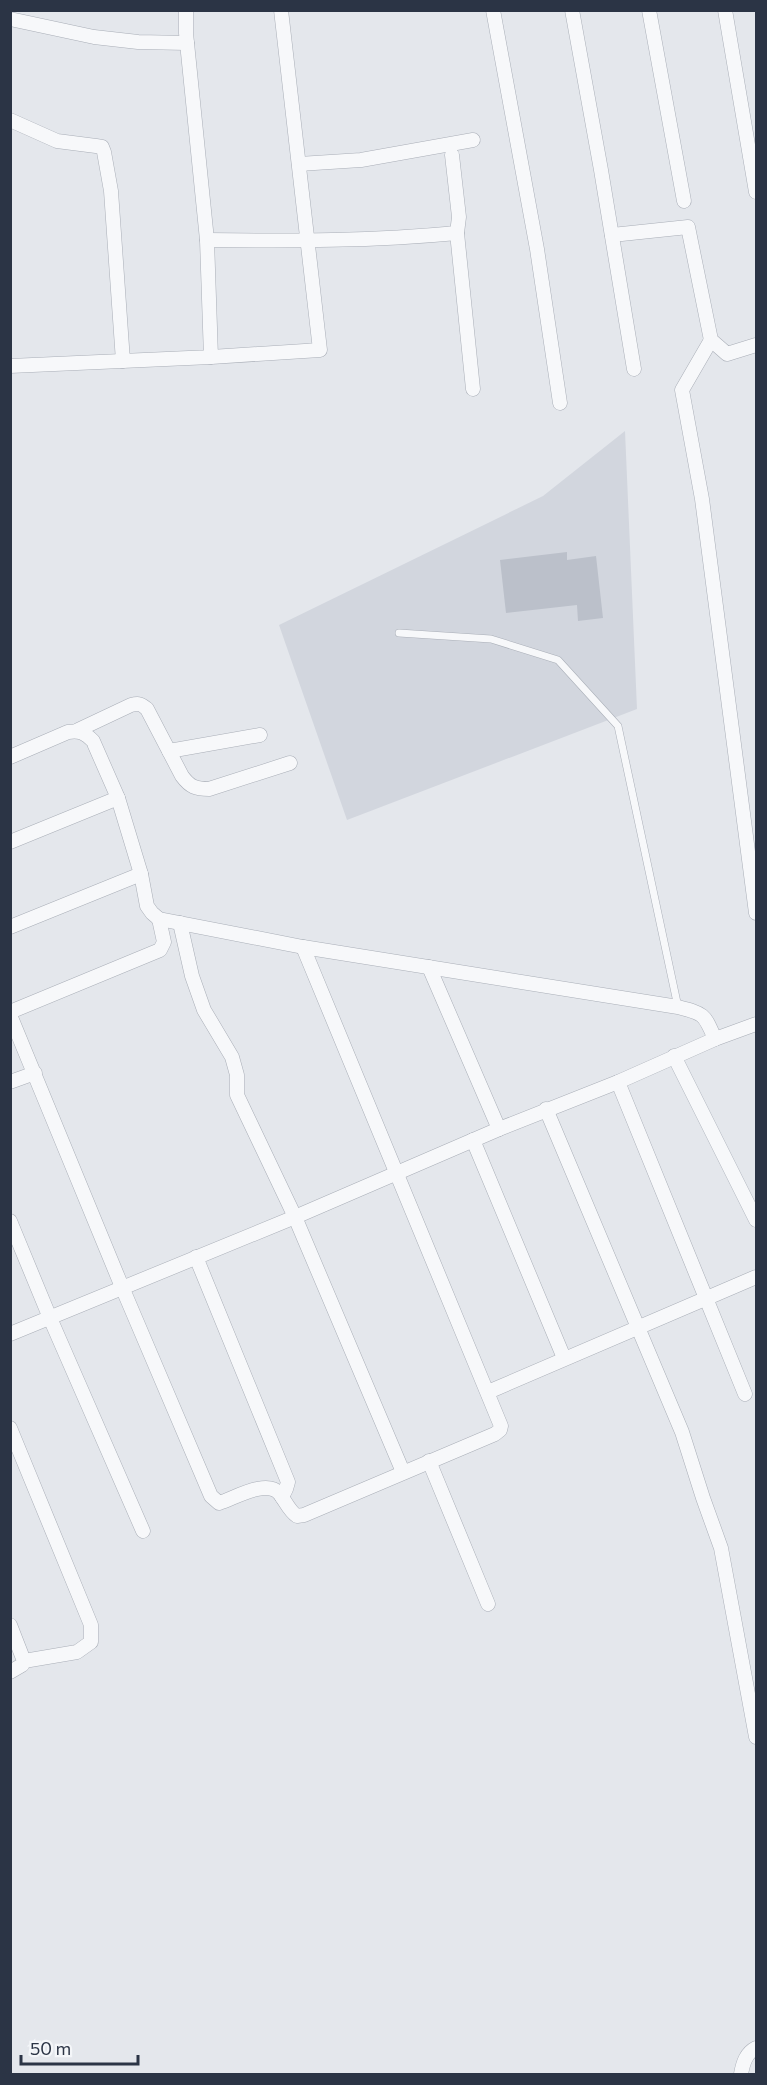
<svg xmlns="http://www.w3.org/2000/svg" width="767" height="2085" viewBox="0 0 767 2085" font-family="Commissioner,sans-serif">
<rect width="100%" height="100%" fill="#e4e7ec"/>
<polygon fill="#d2d6de" points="625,431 637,709 347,820 279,625 543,496"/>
<polygon fill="#bbc0ca" points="567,552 567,560 596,556 603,618 578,621 577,605 506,613 500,560"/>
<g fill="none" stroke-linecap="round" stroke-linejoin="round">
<defs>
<polyline id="lane" points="399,633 491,639 558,660 618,726 678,1007"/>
<g id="street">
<polyline points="493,10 537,249 560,403"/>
<polyline points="572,10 601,170 634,369"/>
<polyline points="649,10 684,201"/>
<polyline points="725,10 756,192"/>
<polyline points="10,19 94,37 138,42 187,43"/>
<polyline points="10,120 57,141 96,146 102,147 104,152 111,191 123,361"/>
<polyline points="299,164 361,160 473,140"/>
<polyline points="457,233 473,389"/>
<polyline points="612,235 688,227 711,340 727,354 756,345"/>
<path d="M 207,240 C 291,241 374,241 457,233 L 459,217 L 452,155"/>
<polyline points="711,340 682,390 702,499 756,913"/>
<polyline points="211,357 320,350 281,10"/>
<polyline points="10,366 211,357 207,240 186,33 186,10"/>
<path d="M 78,730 L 131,705 C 139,703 141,704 147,709 L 182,776 C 190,787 196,789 209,789 L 290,763"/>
<polyline points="169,751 260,735"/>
<path d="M 10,757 L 68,732 C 80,730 85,733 93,741 L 118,798 L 141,874 L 147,906 L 152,913 L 159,919 L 303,947 L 678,1007 C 705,1014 704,1014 715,1039"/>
<polyline points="10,842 118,798"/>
<polyline points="180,923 192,976 204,1010 232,1057 237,1075 237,1095 295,1217 403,1472"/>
<polyline points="10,927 141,874"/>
<polyline points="429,967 499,1129"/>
<polyline points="10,1012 160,950 164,942 159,919"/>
<path d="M 10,1015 L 122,1287 L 211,1496 L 219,1503 C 235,1498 266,1479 279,1493 C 285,1500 289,1511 297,1516 L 304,1515 L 495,1434 L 500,1430 L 501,1426 L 303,947"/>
<polyline points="674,1056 756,1220"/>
<polyline points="10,1082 35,1073"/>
<polyline points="618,1082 745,1394"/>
<polyline points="546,1109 682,1432 703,1498 721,1548 756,1737"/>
<polyline points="473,1140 564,1358"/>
<polyline points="10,1221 50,1318 143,1531"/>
<polyline points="196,1257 288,1482 286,1489 282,1497"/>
<polyline points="10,1334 295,1217 499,1129 618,1082 715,1039 756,1024"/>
<polyline points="488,1392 756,1277"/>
<polyline points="10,1428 91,1625 91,1642 77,1652 24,1661"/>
<polyline points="429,1461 488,1604"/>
<polyline points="10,1625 24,1661 22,1665 10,1672"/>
<path d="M 741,2074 C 743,2063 746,2053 756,2048"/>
</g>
</defs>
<use href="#lane" stroke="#a9aeb7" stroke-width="8"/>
<use href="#street" stroke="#a9aeb7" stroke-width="15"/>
<use href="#lane" stroke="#f7f8fa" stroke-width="7"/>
<use href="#street" stroke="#f7f8fa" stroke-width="14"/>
</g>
<rect width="767" height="2085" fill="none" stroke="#2b3445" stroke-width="24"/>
<path d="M21 2055v9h117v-9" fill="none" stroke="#2b3445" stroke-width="3"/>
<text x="30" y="2055" font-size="18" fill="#2b3445" stroke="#f4f6f9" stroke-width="4.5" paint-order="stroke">50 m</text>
</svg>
